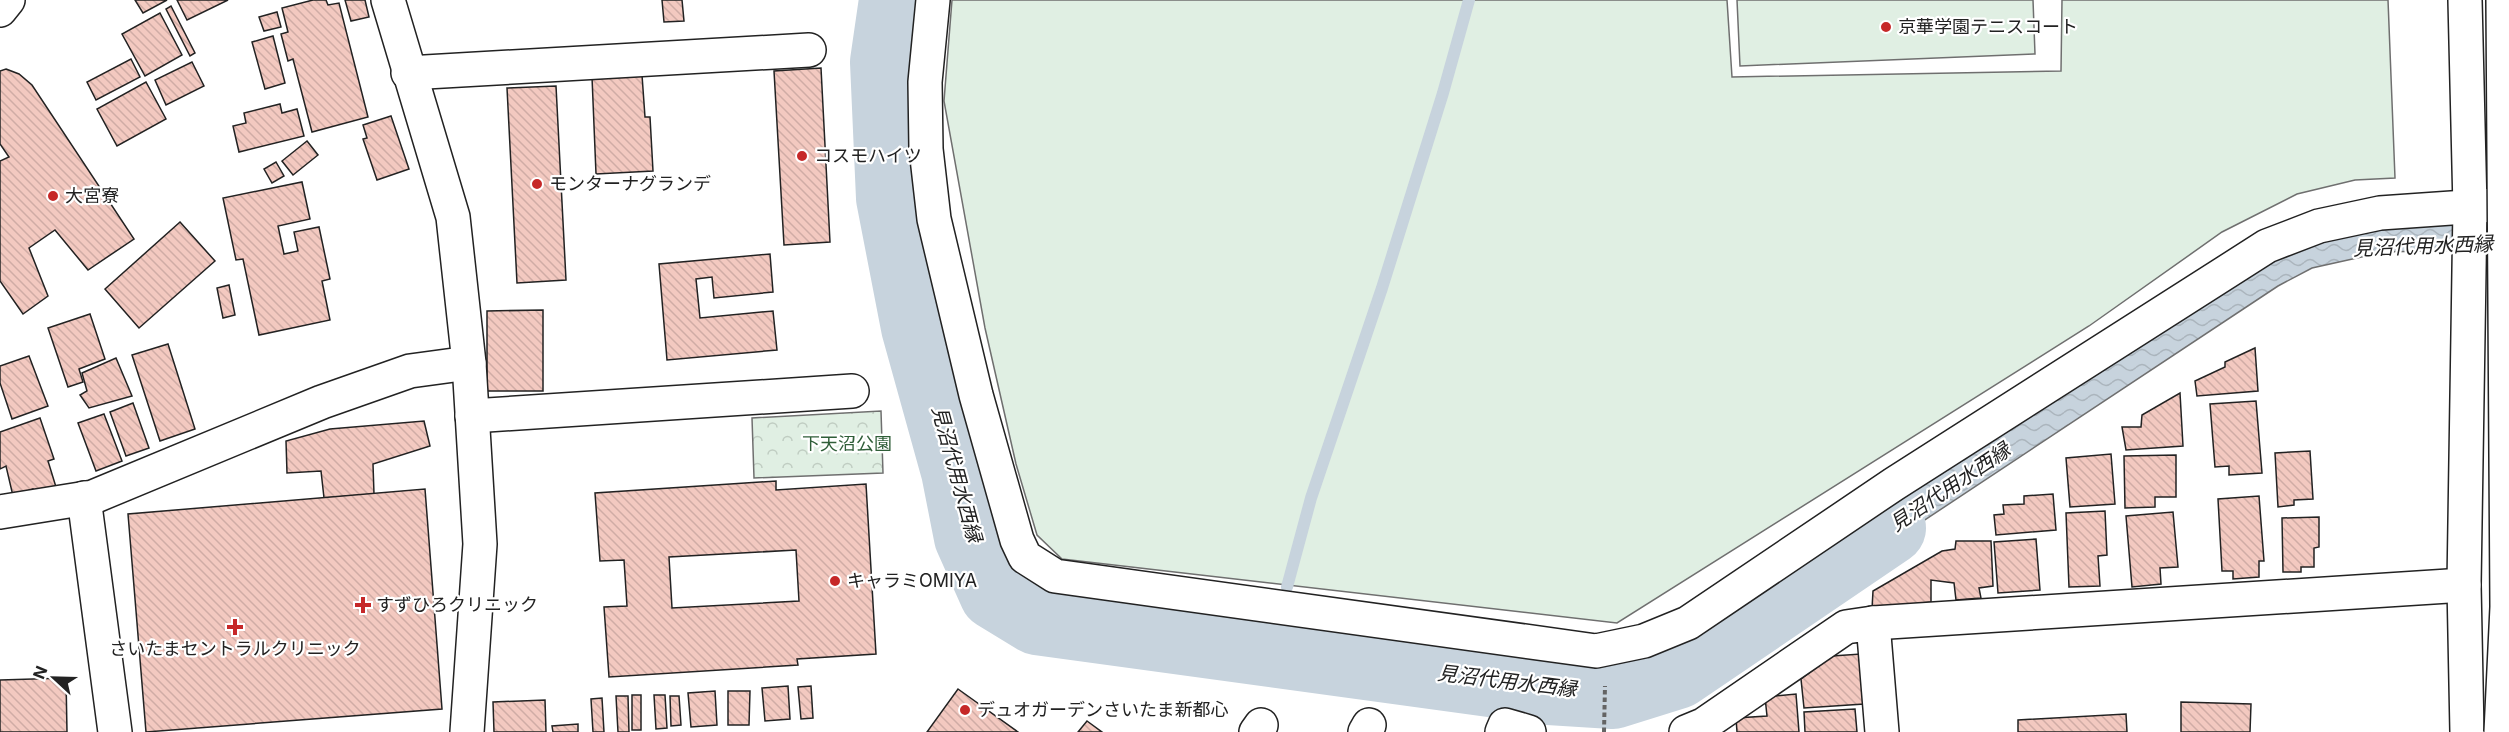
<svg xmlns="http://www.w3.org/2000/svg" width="2509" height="732" viewBox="0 0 2509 732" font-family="Inter,'Noto Sans JP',sans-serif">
<defs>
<pattern id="park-crowns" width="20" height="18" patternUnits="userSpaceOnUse" patternTransform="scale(1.5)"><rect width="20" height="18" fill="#e0efe3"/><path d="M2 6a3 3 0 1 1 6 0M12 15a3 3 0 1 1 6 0" fill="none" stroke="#c0cdc2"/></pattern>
<pattern id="water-waves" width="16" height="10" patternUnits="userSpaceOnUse" patternTransform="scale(1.5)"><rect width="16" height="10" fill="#c7d3dd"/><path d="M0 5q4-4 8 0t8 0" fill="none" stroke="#abb5bd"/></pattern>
<pattern id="building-back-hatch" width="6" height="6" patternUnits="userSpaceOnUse" patternTransform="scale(1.5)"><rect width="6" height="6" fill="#f3c9c0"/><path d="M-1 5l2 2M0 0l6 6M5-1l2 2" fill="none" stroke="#d0aca5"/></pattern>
</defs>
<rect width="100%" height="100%" fill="#fff"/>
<g fill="#e0efe3" stroke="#6f6f6f" stroke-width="1.5">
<polygon points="952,0 1727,0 1732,77 2061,71 2062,0 2388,0 2395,178 2355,180 2297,194 2222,232 2089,326 1617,623 1062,559 1037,535 1016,464 985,328 944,101"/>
<polygon points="1737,0 2033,0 2035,54 1740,66"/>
</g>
<polygon fill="url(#park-crowns)" stroke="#6f6f6f" stroke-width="1.5" points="881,411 883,473 754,478 752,418"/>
<polygon fill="url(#water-waves)" stroke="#6f6f6f" stroke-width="1.5" points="2509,219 2509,249 2384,252 2312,268 2278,286 1813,594 1795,567 2241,272 2311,238 2388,222"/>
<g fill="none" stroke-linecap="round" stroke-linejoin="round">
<g stroke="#c7d3dd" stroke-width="12">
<polyline points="1287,587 1311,498 1382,288 1443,93 1469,0"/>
<polyline points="1541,717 1549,688"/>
</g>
<polyline stroke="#c7d3dd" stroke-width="74" points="896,0 887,62 893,198 918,327 958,471 971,537 996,593 1037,618 1549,688 1613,692 1677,672 1889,528"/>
</g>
<g fill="url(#building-back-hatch)" stroke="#222" stroke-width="1.5" fill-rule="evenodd">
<polygon points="135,0 167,0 143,13"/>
<polygon points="177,0 228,0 187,20"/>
<polygon points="313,0 326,0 328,5 339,3 368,117 312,132 293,59 288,61 281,34 288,32 282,8"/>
<polygon points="345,0 365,0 369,17 351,21"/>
<polygon points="662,0 682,0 684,21 664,22"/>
<polygon points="171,6 195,53 190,56 166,9"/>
<polygon points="277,12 281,27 264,31 259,17"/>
<polygon points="160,13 182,55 145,76 122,34"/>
<polygon points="273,36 285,83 265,89 252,42"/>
<polygon points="131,59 140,77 96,100 87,82"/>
<polygon points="192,62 204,86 166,105 155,80"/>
<polygon points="821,68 830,242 784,245 774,71"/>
<polygon points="6,69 19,74 32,85 134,239 88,270 55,230 29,248 48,296 23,314 0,281 0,161 9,157 0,144 0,71"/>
<polygon points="642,75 645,117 650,117 653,171 596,174 592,77"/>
<polygon points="146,82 166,119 117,146 97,109"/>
<polygon points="556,86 566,280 517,283 507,88"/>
<polygon points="280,104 282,113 297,109 304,136 239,152 233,126 246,123 244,113"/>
<polygon points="391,116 409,169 377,180 363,139 367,138 363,125"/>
<polygon points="307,141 318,155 293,175 282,161"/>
<polygon points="276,162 284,176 272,183 264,169"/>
<polygon points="302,182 310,219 278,226 284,254 298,251 294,232 319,227 330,279 322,281 330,320 259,335 243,259 236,260 223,198"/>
<polygon points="180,222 215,261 139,328 105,289"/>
<polygon points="770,254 773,292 714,298 712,277 696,279 700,318 773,311 777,350 667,360 659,264"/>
<polygon points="229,285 235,315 223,318 217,288"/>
<polygon points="543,310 543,391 487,391 487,311"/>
<polygon points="90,314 105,359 79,369 83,382 68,387 48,328"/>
<polygon points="168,344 195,429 160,441 132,355"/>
<polygon points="2255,348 2258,391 2197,396 2195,381 2225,367 2225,362"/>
<polygon points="29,356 48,406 12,419 0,383 0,366"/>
<polygon points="116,358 132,396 89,408 80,395 87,391 82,373"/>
<polygon points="2180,393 2183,446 2126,450 2122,427 2141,427 2142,415"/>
<polygon points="2256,401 2262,473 2229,475 2229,466 2215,467 2210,404"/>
<polygon points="133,403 149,448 126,456 110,412"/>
<polygon points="104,414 122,461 96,471 78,423"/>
<polygon points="40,418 54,459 48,461 56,487 35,494 33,489 13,496 6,466 0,469 0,432"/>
<polygon points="424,421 430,446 373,464 374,494 324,498 321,471 287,473 286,441 330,429"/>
<polygon points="2310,451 2313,499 2294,500 2294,505 2278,507 2275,453"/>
<polygon points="2111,454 2115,504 2070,507 2066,458"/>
<polygon points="2176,455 2176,497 2155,497 2155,507 2125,508 2124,456"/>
<path d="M 776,481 L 776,490 L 866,484 L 876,654 L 797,659 L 798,665 L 609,677 L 604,607 L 627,606 L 624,560 L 600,561 L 595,493 ZM 796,550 L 799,601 L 672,608 L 669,557 Z"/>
<polygon points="425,489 442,709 146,732 128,514"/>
<polygon points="2053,494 2056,530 1996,535 1994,515 2004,514 2003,505 2024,504 2024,496"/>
<polygon points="2259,496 2264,561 2259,561 2259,577 2233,579 2233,571 2222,571 2218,499"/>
<polygon points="2105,511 2107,555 2098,556 2100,586 2069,587 2066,513"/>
<polygon points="2173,512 2178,567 2160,568 2161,584 2132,587 2126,516"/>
<polygon points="2319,517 2319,547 2314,548 2314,567 2301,567 2301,572 2283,572 2282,518"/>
<polygon points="2036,539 2040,590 1998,593 1994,542"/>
<polygon points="1956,541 1991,541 1993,586 1979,588 1981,598 1956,600 1954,583 1931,580 1931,602 1872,609 1873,591 1942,551 1955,549"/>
<polygon points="1861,654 1864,704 1804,708 1801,679 1832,656"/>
<polygon points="66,678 67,732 0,732 0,680"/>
<polygon points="788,686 790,719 765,721 762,688"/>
<polygon points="811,686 813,718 801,719 798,687"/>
<polygon points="958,689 1018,732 927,732"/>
<polygon points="715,691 717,725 691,727 688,693"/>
<polygon points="728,691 750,691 749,725 728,725"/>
<polygon points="1796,694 1799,732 1737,732 1736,718 1767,716 1765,697"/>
<rect x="632" y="695" width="9" height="35"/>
<polygon points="654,695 665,695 667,728 656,729"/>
<polygon points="616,696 628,696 629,732 618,732"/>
<polygon points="670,696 679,696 681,725 671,726"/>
<polygon points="602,698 604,732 593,732 591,699"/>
<polygon points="545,700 546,732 494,732 493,702"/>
<polygon points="2181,702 2251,704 2250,732 2181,732"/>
<polygon points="1855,709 1857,732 1805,732 1804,712"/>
<polygon points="2126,714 2127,732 2018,732 2018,720"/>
<polygon points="1087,721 1102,732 1078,732"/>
<polygon points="578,724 578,732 553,732 552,726"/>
</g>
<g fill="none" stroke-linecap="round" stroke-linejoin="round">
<defs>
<g id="minor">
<polyline points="388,0 453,217 469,363 480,544 467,732"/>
<polyline points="933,0 925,82 926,149 934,219 976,395 1017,540 1025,557 1055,576 1596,651 1644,641 1688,623 1894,484 2267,246 2319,226 2380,213 2509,204"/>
<polyline points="2465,0 2470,208 2464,585 2467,732"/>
<polyline points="0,10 8,0"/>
<polyline points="408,73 809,50"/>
<polyline points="472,416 852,391"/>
<polyline points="84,498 115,732"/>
<polyline points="0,512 93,497 322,402 410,371 469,363"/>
<polyline points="1873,623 2464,585"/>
<polyline points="1256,732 1261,725"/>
<polyline points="1365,732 1369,725"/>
<polyline points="1502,732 1505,725 1529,732"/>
<polyline points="1686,732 1703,725 1846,627 1873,623 1882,732"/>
</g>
</defs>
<use href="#minor" stroke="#222" stroke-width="36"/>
<polyline stroke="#646464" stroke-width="4" stroke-dasharray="4.5 3" stroke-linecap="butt" points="1604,732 1605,686"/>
<use href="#minor" stroke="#fff" stroke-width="33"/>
<defs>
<polyline id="highway-bridge" points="2501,732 2507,607 2503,0"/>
</defs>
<use href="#highway-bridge" stroke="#222" stroke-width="36" stroke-linecap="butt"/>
<use href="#highway-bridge" stroke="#fff" stroke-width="33"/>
</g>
<g fill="#c62828" stroke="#fff" stroke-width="2">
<circle cx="1886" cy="27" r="6"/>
<circle cx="802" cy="156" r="6"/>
<circle cx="537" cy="184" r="6"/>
<circle cx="53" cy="196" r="6"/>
<circle cx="835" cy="581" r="6"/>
<path d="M360 596h6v6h6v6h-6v6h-6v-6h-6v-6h6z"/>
<path d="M232 618h6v6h6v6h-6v6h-6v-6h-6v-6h6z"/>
<circle cx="965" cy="710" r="6"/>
</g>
<g text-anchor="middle" stroke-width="4.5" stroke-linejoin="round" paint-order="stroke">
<g font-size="18" fill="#222" stroke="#fff" text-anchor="start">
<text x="1898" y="33">京華学園テニスコート</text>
<text x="814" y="162">コスモハイツ</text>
<text x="549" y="190">モンターナグランデ</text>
<text x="65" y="202">大宮寮</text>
<text x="847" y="587">キャラミOMIYA</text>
<text x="376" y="611">すずひろクリニック</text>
<text x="235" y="655" text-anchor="middle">さいたまセントラルクリニック</text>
<text x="977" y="716">デュオガーデンさいたま新都心</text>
</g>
<g font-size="18" fill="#2f5e38" stroke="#fff">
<text x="847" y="450">下天沼公園</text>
</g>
<g font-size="20" font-style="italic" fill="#222" stroke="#fff">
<text transform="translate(2423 246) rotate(-2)" y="7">見沼代用水西縁</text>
<text transform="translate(957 474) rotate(75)" y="7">見沼代用水西縁</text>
<text transform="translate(1950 487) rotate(-34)" y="7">見沼代用水西縁</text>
<text transform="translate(1507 681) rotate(7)" y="7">見沼代用水西縁</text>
</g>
</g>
<g transform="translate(54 678) rotate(292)" stroke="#ffffff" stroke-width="4.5" paint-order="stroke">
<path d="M0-4.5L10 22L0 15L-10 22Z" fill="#222222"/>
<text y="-9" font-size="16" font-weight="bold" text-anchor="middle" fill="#222222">N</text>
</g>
</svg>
